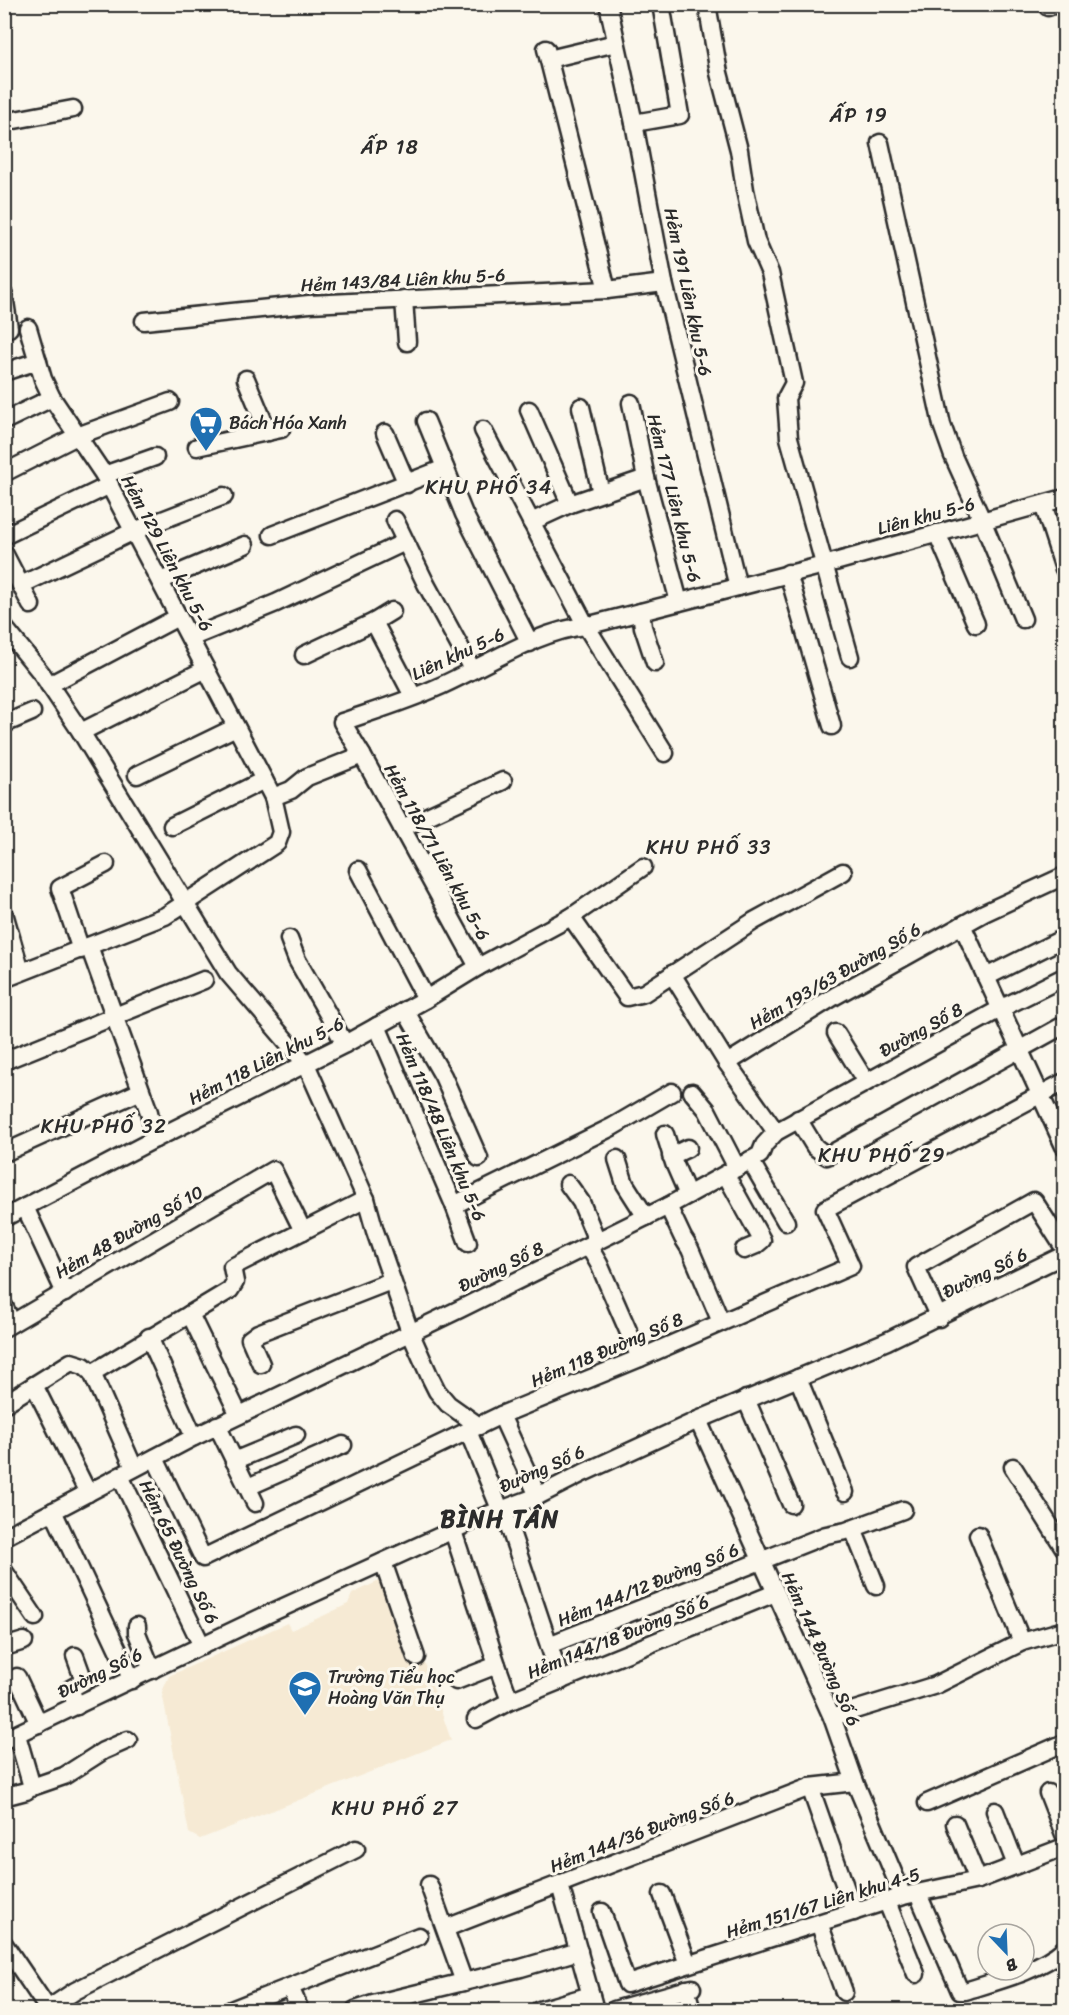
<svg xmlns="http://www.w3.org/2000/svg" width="1069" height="2015" viewBox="0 0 1069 2015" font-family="Sriracha,sans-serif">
<rect width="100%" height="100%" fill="#fbf7ec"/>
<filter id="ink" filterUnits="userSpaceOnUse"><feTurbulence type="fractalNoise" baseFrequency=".0167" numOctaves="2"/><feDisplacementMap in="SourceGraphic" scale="12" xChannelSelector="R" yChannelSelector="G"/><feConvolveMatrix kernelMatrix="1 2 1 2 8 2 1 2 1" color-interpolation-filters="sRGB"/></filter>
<g filter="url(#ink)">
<polygon fill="#f6ead4" points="381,1580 399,1587 451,1740 200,1839 189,1833 162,1692 169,1676 287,1623 291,1630 325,1615 348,1604 352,1594"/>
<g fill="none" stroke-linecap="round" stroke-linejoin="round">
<defs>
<g id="minor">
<polyline points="608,4 634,123 664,283 738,587"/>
<polyline points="707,4 719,73 739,150 745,190 756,241 770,273 794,383 786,398 789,438 850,657"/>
<polyline points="1048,7 1056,4"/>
<polyline points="546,49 607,290"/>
<polyline points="549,59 616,43"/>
<polyline points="4,122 73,109"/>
<polyline points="634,123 680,115 661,4"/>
<polyline points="880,143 942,425 953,456 982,520 1023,619"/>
<polyline points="4,295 9,328"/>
<polyline points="404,299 407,342"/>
<polyline points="144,321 309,304 607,290 664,283"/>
<polyline points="28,328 43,379 52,398 104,475 273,797"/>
<polyline points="4,372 38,361"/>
<polyline points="246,379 268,432"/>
<polyline points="631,403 646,478 679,602"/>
<polyline points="581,407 601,493"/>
<polyline points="529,410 570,504"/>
<polyline points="4,421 52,398"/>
<polyline points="426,421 464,514 530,643"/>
<polyline points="483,430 586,626 665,753"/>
<polyline points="385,433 407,484"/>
<polyline points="197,447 281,429"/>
<polyline points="4,473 77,436 170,402"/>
<polyline points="104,475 155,457"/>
<polyline points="1043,504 1064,569"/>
<polyline points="395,520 426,584 472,669"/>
<polyline points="531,522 570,504 646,478"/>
<polyline points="937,533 976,624"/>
<polyline points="272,535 445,468"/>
<polyline points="4,536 110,485"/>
<polyline points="4,553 31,605"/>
<polyline points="788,573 832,726"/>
<polyline points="160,581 245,545"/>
<polyline points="21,585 134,531 224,496"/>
<polyline points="641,612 643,627 655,663"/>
<polyline points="374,622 413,696"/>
<polyline points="4,627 42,674 81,732 228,973 306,1064 366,1199 375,1231 410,1332 430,1377 437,1391 448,1404 479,1426"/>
<polyline points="190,638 276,603 405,542"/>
<polyline points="304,655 374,622 392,611"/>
<polyline points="49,685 178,617"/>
<polyline points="4,724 32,712"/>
<polyline points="81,732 206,669"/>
<polyline points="362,755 478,967"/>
<polyline points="137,775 236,727"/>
<polyline points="172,826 264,780"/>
<polyline points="402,828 503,781"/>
<polyline points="358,870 426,999"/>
<polyline points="4,913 21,972"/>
<polyline points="571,917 627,997 644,993 754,921 843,872"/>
<polyline points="962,925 1064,1146"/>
<polyline points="289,939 297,960 345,1044"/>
<polyline points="89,946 149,1112 155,1139 345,1044 426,999 478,967 571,917 643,867"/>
<polyline points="81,950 60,888 106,864"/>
<polyline points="672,974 727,1063 776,1132"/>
<polyline points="986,977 1064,938"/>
<path d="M 4,979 L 165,916 L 277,843 L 281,832 L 273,797 L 291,790 L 307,777 L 362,755 L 342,722 C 374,711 407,701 438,687 C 482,668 538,630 586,626 L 824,565 L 1064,498"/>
<polyline points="405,1010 443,1076 479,1158"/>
<polyline points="377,1026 454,1205 468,1243"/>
<polyline points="836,1033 866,1082"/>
<polyline points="4,1061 204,980"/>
<polyline points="727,1063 835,996 984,913 1064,876"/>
<polyline points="692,1092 707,1110 737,1168"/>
<polyline points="798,1119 815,1147 827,1156 1064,1025"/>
<polyline points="665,1134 674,1163 688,1195"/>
<polyline points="4,1153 141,1091"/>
<polyline points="671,1156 688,1148"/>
<polyline points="617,1159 625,1184 646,1217"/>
<polyline points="750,1160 786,1222"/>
<polyline points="726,1175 762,1240 756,1245 744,1250"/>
<polyline points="568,1184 581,1202 597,1241"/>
<polyline points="454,1205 612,1127 672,1092"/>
<polyline points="668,1206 683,1238 690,1249 721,1322"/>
<polyline points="25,1207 65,1293"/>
<polyline points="4,1218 155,1139"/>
<polyline points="586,1247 592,1252 599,1264 640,1358"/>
<polyline points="4,1306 12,1323"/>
<polyline points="190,1314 239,1415"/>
<polyline points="939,1318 916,1267 1034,1201 1064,1248"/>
<polyline points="4,1328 273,1170 303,1231"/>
<polyline points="149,1337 194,1437"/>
<polyline points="261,1364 250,1339 258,1333 391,1281"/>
<polyline points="92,1373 134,1468"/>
<polyline points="798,1378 845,1492"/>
<polyline points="34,1385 88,1493"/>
<polyline points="746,1399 791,1504"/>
<polyline points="4,1404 71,1362 84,1366 92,1373 230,1290 235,1282 232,1267 366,1199"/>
<polyline points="501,1415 538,1496"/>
<polyline points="698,1420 832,1717 855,1782 903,1896"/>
<polyline points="217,1425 255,1503"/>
<polyline points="468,1431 500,1509"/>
<polyline points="155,1458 203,1558 501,1415 640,1358 851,1266 825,1209 1064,1082"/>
<polyline points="234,1461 296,1435"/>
<polyline points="1013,1467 1064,1548"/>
<polyline points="120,1476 202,1646"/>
<polyline points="248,1487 343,1445"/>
<polyline points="503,1508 561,1681"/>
<polyline points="53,1511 132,1680"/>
<polyline points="853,1529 876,1586"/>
<polyline points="453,1531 497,1665 510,1701"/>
<polyline points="978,1535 1022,1642"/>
<polyline points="4,1537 194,1437 460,1309 668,1206 760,1155 764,1145 776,1132 1000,1009 1064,977"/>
<polyline points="383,1562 416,1657"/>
<polyline points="4,1571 35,1617"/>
<polyline points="137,1626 137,1633 152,1670"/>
<polyline points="4,1640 11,1645 24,1641"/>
<polyline points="549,1645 826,1535 846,1531 903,1510"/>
<polyline points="75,1656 84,1681 70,1689 77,1706"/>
<polyline points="17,1677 39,1724"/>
<polyline points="456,1681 497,1665"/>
<polyline points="832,1717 936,1685 1022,1642 1064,1630"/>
<polyline points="476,1719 510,1701 775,1593"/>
<polyline points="17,1735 32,1787"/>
<polyline points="4,1740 266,1615 482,1517 538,1496 583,1473 698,1420 887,1341 1064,1255"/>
<polyline points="810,1787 854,1912"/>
<polyline points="1048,1793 1064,1834"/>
<polyline points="7,1796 26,1791 32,1787 64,1776 103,1751 128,1740"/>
<polyline points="927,1803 1064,1743"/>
<polyline points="995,1811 1016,1865"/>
<polyline points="955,1824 978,1880"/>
<polyline points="429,1885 464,1982"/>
<polyline points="560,1885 595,2010"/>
<polyline points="662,1894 688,1964"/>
<path d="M 918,1894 L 960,1991 L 965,1991 C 997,1981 1039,1971 1064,1949"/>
<polyline points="887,1902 916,1974"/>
<polyline points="602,1912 627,1984 903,1896 978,1880 1064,1847"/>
<polyline points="819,1923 844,1992"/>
<polyline points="446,1928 810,1787 855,1782"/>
<polyline points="4,1944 48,2009 75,1991 356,1849"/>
<polyline points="290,1987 300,2010"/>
<polyline points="686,1989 692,2010"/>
<polyline points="231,2010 419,1936"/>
<polyline points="355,2010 373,2004 521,1968 579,1951"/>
<polyline points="539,2010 591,1995"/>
<polyline points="614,2010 692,1988"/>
</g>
</defs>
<use href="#minor" stroke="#2b2b2b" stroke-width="21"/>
<use href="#minor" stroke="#fbf7ec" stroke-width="16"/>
</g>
</g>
<defs>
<symbol id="supermarket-pin" viewBox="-11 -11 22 30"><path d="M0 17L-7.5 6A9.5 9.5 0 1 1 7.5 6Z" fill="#1f6fb2" stroke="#fbf7ec"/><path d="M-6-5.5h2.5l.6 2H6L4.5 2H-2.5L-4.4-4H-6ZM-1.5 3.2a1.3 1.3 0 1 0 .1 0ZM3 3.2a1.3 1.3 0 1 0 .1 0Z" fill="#fff"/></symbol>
<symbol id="school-pin" viewBox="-11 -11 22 30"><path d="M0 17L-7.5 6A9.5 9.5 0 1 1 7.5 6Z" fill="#1f6fb2" stroke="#fbf7ec"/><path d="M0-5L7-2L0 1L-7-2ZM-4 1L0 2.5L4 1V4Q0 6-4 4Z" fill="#fff"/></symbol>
</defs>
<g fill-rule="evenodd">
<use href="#supermarket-pin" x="187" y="404" width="38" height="52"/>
<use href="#school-pin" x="286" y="1668" width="38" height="52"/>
</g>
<g text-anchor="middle" stroke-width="6" stroke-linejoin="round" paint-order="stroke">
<g font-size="18" fill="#2b2b2b" stroke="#fbf7ec">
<text transform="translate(403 280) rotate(-3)" y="6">Hẻm 143/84 Liên khu 5-6</text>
<text transform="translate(688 292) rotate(78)" y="6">Hẻm 191 Liên khu 5-6</text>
<text transform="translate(674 498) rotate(76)" y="6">Hẻm 177 Liên khu 5-6</text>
<text transform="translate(926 516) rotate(-15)" y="6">Liên khu 5-6</text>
<text transform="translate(167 553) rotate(62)" y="6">Hẻm 129 Liên khu 5-6</text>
<text transform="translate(458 654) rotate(-25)" y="6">Liên khu 5-6</text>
<text transform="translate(437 852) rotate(61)" y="6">Hẻm 118/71 Liên khu 5-6</text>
<text transform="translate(835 976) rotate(-30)" y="6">Hẻm 193/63 Đường Số 6</text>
<text transform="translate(921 1030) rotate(-29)" y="6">Đường Số 8</text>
<text transform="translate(266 1061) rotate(-27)" y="6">Hẻm 118 Liên khu 5-6</text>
<text transform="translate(441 1127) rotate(67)" y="6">Hẻm 118/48 Liên khu 5-6</text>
<text transform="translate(129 1232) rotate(-30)" y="6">Hẻm 48 Đường Số 10</text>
<text transform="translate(501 1267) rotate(-26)" y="6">Đường Số 8</text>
<text transform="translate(985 1273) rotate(-26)" y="6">Đường Số 6</text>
<text transform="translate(607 1350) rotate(-23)" y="6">Hẻm 118 Đường Số 8</text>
<text transform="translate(542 1469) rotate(-24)" y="6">Đường Số 6</text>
<text transform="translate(179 1552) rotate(64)" y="6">Hẻm 65 Đường Số 6</text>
<text transform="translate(648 1585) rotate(-22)" y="6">Hẻm 144/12 Đường Số 6</text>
<text transform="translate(618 1637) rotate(-22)" y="6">Hẻm 144/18 Đường Số 6</text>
<text transform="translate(821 1649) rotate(66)" y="6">Hẻm 144 Đường Số 6</text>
<text transform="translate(100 1673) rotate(-26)" y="6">Đường Số 6</text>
<text transform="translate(642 1832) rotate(-21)" y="6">Hẻm 144/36 Đường Số 6</text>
<text transform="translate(823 1903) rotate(-17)" y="6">Hẻm 151/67 Liên khu 4-5</text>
</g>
<g font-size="18" fill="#2b2b2b" stroke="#fbf7ec" text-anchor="start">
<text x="229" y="429">Bách Hóa Xanh</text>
<text x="328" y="1683">Trường Tiểu học<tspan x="328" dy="21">Hoàng Văn Thụ</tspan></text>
</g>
<g font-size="20" letter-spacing="1.5" fill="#2b2b2b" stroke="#fbf7ec">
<text x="859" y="122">ẤP 19</text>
<text x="390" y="154">ẤP 18</text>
<text x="489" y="494">KHU PHỐ 34</text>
<text x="709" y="854">KHU PHỐ 33</text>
<text x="104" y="1133">KHU PHỐ 32</text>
<text x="882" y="1162">KHU PHỐ 29</text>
<text x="395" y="1815">KHU PHỐ 27</text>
</g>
<g font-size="24" font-weight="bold" letter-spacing="1.5" fill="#2b2b2b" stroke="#fbf7ec">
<text x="500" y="1527">BÌNH TÂN</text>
</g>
</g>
<rect width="1069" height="2015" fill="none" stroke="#fbf7ec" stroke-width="24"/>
<rect x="12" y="12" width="1045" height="1991" fill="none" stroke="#2b2b2b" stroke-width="2" filter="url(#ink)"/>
<g transform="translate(1006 1952) rotate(157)"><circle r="28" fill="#fbf7ec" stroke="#a8a59f" stroke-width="1.5"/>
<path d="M0-4.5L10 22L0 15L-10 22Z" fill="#1f6fb2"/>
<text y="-9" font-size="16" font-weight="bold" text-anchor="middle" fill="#2b2b2b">B</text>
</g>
</svg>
